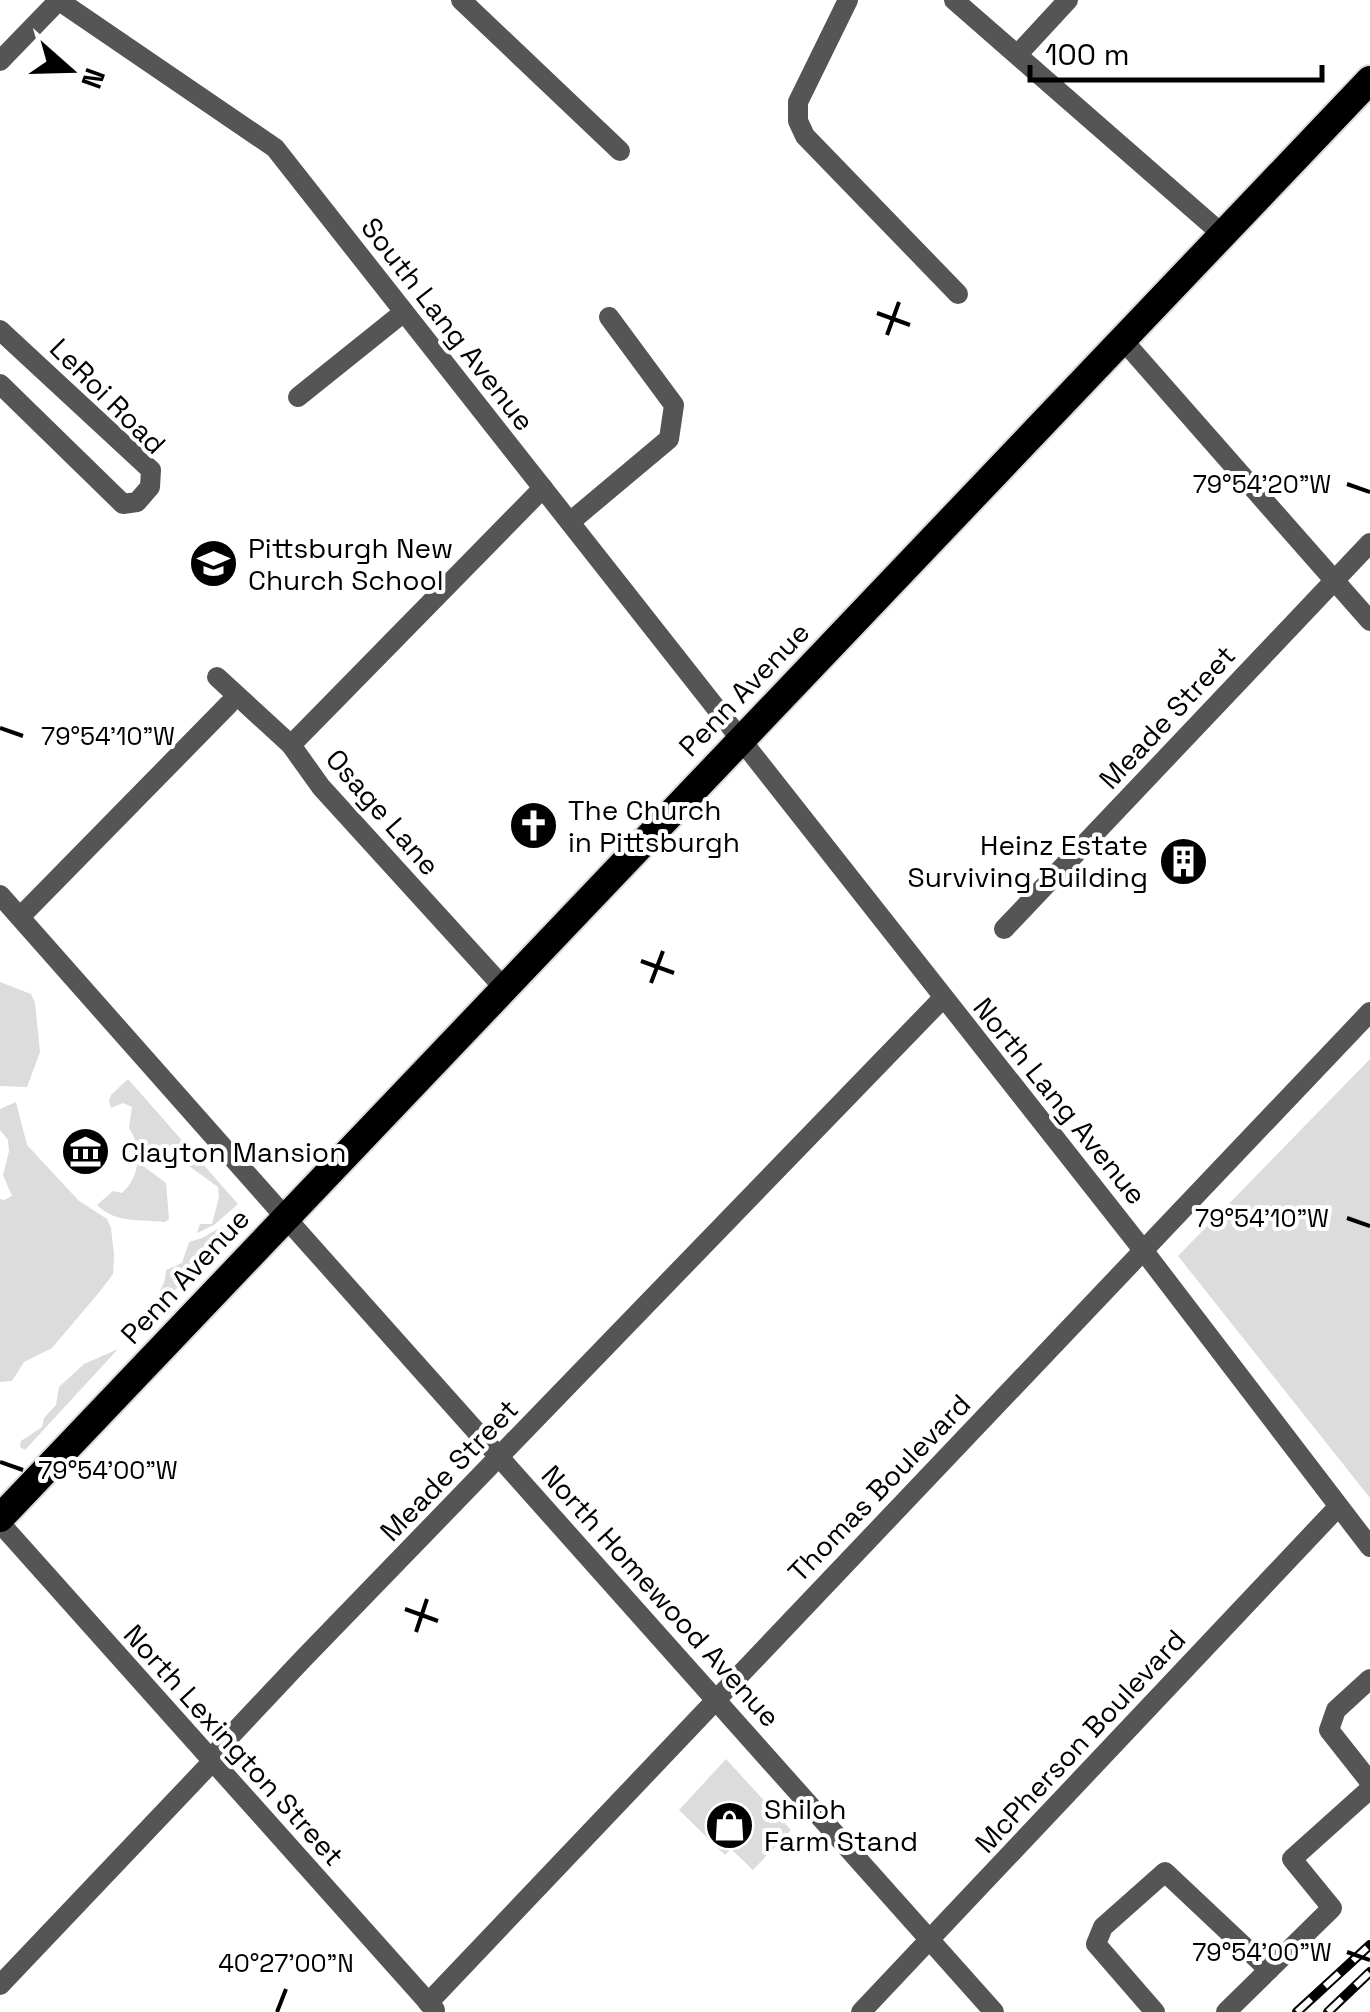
<svg xmlns="http://www.w3.org/2000/svg" width="1370" height="2012" viewBox="0 0 1370 2012" font-family="'Space Grotesk',sans-serif">
<rect width="100%" height="100%" fill="#fff"/>
<g fill="#dcdcdc">
<polygon points="0,982 31,994 35,1003 40,1052 27,1087 0,1086"/>
<polygon points="1370,1059 1370,1498 1178,1256"/>
<path d="M 128,1079 L 238,1204 L 214,1225 L 197,1233 L 200,1224 L 212,1224 L 219,1197 L 218,1187 L 161,1146 L 147,1151 L 143,1166 L 166,1183 L 169,1219 L 165,1222 C 140,1219 116,1224 97,1205 L 113,1191 L 122,1193 C 141,1177 142,1147 129,1128 L 132,1107 L 123,1103 L 111,1108 L 109,1101 L 111,1095 Z"/>
<polygon points="16,1102 27,1145 79,1201 107,1219 111,1228 114,1255 113,1274 101,1290 52,1348 24,1362 12,1381 0,1382 0,1199 4,1200 12,1196 3,1175 9,1151 8,1140 0,1130 0,1109"/>
<polygon points="228,1223 232,1228 152,1315 150,1313 165,1280 166,1270 182,1263 189,1242 202,1238"/>
<polygon points="118,1349 25,1450 20,1447 21,1441 42,1427 44,1418 56,1405 59,1387 84,1364"/>
<polygon points="726,1759 791,1830 753,1870 731,1849 725,1855 679,1810"/>
</g>
<g fill="none" stroke-linecap="round" stroke-linejoin="round">
<defs>
<polyline id="trunk" points="0,1518 1370,80"/>
</defs>
<use href="#trunk" stroke="#dbdbdb" stroke-width="32"/>
<g stroke="#555" stroke-width="20">
<polyline points="58,0 275,148 1143,1250 1370,1547"/>
<polyline points="461,0 620,151"/>
<polyline points="848,0 798,102 798,121 805,136 958,294"/>
<polyline points="954,0 1222,234"/>
<polyline points="1019,53 1068,0"/>
<polyline points="0,330 151,470 150,487 137,502 123,504 0,384"/>
<polyline points="1122,339 1370,621"/>
<polyline points="298,397 404,312"/>
<polyline points="570,522 669,439 674,405 609,317"/>
<polyline points="217,677 291,745 321,787 504,988"/>
<polyline points="291,745 543,488"/>
<polyline points="20,917 229,704"/>
<polyline points="1004,929 1370,543"/>
<polyline points="285,1217 994,2012"/>
<polyline points="0,1523 435,2010"/>
<polyline points="1370,1679 1336,1710 1329,1730 1370,1782"/>
<polyline points="0,1985 212,1762 222,1745 302,1660 943,998"/>
<polyline points="428,2003 1370,1012"/>
<polyline points="861,2012 1338,1507"/>
<polyline points="1155,2012 1096,1944 1103,1927 1165,1872 1269,1970"/>
<polyline points="1226,2012 1332,1908 1292,1859 1370,1789"/>
</g>
<g stroke="#555" stroke-width="20">
<polyline points="0,61 59,0"/>
<polyline points="0,895 285,1217"/>
</g>
<use href="#trunk" stroke="#000" stroke-width="28"/>
<defs>
<g id="rail">
<polyline points="1297,2012 1370,1945"/>
<polyline points="1328,2012 1370,1972"/>
</g>
</defs>
<use href="#rail" stroke="#000" stroke-width="10"/>
<use href="#rail" stroke="#fff" stroke-width="6" stroke-dasharray="19" stroke-linecap="butt"/>
</g>
<path fill="none" stroke="#000" stroke-width="4" d="M 877,313 L 910,325M 887,335 L 899,302M 1347,484 L 1370,492M 0,728 L 23,736M 641,961 L 674,973M 651,983 L 663,951M 1347,1218 L 1370,1226M 0,1462 L 23,1470M 405,1609 L 438,1621M 416,1632 L 427,1599M 1347,1952 L 1370,1960M 277,2012 L 286,1989"/>
<defs>
<symbol id="school-disc" viewBox="-11 -11 22 22"><circle r="9.5" fill="#000" stroke="#fff"/><path d="M0-5L7-2L0 1L-7-2ZM-4 1L0 2.5L4 1V4Q0 6-4 4Z" fill="#fff"/></symbol>
<symbol id="church-disc" viewBox="-11 -11 22 22"><circle r="9.5" fill="#000" stroke="#fff"/><path d="M-1.2-6h2.4v3.5h3.3v2.4h-3.3V6h-2.4V-.1h-3.3v-2.4h3.3Z" fill="#fff"/></symbol>
<symbol id="building-disc" viewBox="-11 -11 22 22"><circle r="9.5" fill="#000" stroke="#fff"/><path d="M-4-6H4V6H1V3H-1V6H-4ZM-2.5-4.3h1.7v1.8h-1.7ZM.8-4.3h1.7v1.8H.8ZM-2.5-1h1.7V.8h-1.7ZM.8-1h1.7V.8H.8Z" fill="#fff"/></symbol>
<symbol id="museum-disc" viewBox="-11 -11 22 22"><circle r="9.5" fill="#000" stroke="#fff"/><path d="M0-6L6-3V-2H-6V-3ZM-5-1h2V3h-2ZM-1-1h2V3h-2ZM3-1h2V3H3ZM-6 4H6V6H-6Z" fill="#fff"/></symbol>
<symbol id="shop-disc" viewBox="-11 -11 22 22"><circle r="9.5" fill="#000" stroke="#fff"/><path d="M-5-2.5h2.3a2.7 3.5 0 0 1 5.4 0H5L5.5 6h-11ZM-1.5-2.5h3a1.5 2.3 0 0 0-3 0Z" fill="#fff"/></symbol>
</defs>
<g fill-rule="evenodd">
<use href="#school-disc" x="186" y="536" width="55" height="55"/>
<use href="#church-disc" x="506" y="798" width="55" height="55"/>
<use href="#building-disc" x="1156" y="834" width="55" height="55"/>
<use href="#museum-disc" x="58" y="1124" width="55" height="55"/>
<use href="#shop-disc" x="702" y="1798" width="55" height="55"/>
</g>
<g text-anchor="middle" stroke-width="8" stroke-linejoin="round" paint-order="stroke">
<g font-size="28" fill="#000" stroke="#fff">
<text transform="translate(448 324) rotate(52)" y="10">South Lang Avenue</text>
<text transform="translate(108 396) rotate(45)" y="10">LeRoi Road</text>
<text transform="translate(744 689) rotate(-46)" y="10">Penn Avenue</text>
<text transform="translate(1167 717) rotate(-47)" y="10">Meade Street</text>
<text transform="translate(383 812) rotate(49)" y="10">Osage Lane</text>
<text transform="translate(1060 1101) rotate(51)" y="10">North Lang Avenue</text>
<text transform="translate(185 1276) rotate(-47)" y="10">Penn Avenue</text>
<text transform="translate(449 1470) rotate(-46)" y="10">Meade Street</text>
<text transform="translate(879 1488) rotate(-46)" y="10">Thomas Boulevard</text>
<text transform="translate(661 1596) rotate(48)" y="10">North Homewood Avenue</text>
<text transform="translate(1080 1741) rotate(-47)" y="10">McPherson Boulevard</text>
<text transform="translate(234 1745) rotate(48)" y="10">North Lexington Street</text>
</g>
<g font-size="28" fill="#000" stroke="#fff" text-anchor="start">
<text x="248" y="558">Pittsburgh New<tspan x="248" dy="32">Church School</tspan></text>
<text x="568" y="820">The Church<tspan x="568" dy="32">in Pittsburgh</tspan></text>
<text x="1148" y="855" text-anchor="end">Heinz Estate<tspan x="1148" dy="32">Surviving Building</tspan></text>
<text x="121" y="1162">Clayton Mansion</text>
<text x="764" y="1819">Shiloh<tspan x="764" dy="32">Farm Stand</tspan></text>
</g>
</g>
<g font-size="25" text-anchor="middle" fill="#000" stroke="#fff" stroke-width="8" stroke-linejoin="round" paint-order="stroke">
<text x="1262" y="493">79°54'20"W</text>
<text x="108" y="745">79°54'10"W</text>
<text x="1262" y="1227">79°54'10"W</text>
<text x="108" y="1479">79°54'00"W</text>
<text x="1262" y="1961">79°54'00"W</text>
<text x="286" y="1972">40°27'00"N</text>
</g>
<g transform="translate(70 70) rotate(110)" stroke="#ffffff" stroke-width="8" paint-order="stroke">
<path d="M0-8L18 38L0 25L-18 38Z" fill="#000000"/>
<text y="-15" font-size="28" font-weight="bold" text-anchor="middle" fill="#000000">N</text>
</g>
<path d="M1030 65v15h292v-15" fill="none" stroke="#000000" stroke-width="5"/>
<text x="1045" y="65" font-size="30" fill="#000000" stroke="#ffffff" stroke-width="8" paint-order="stroke">100 m</text>
</svg>
